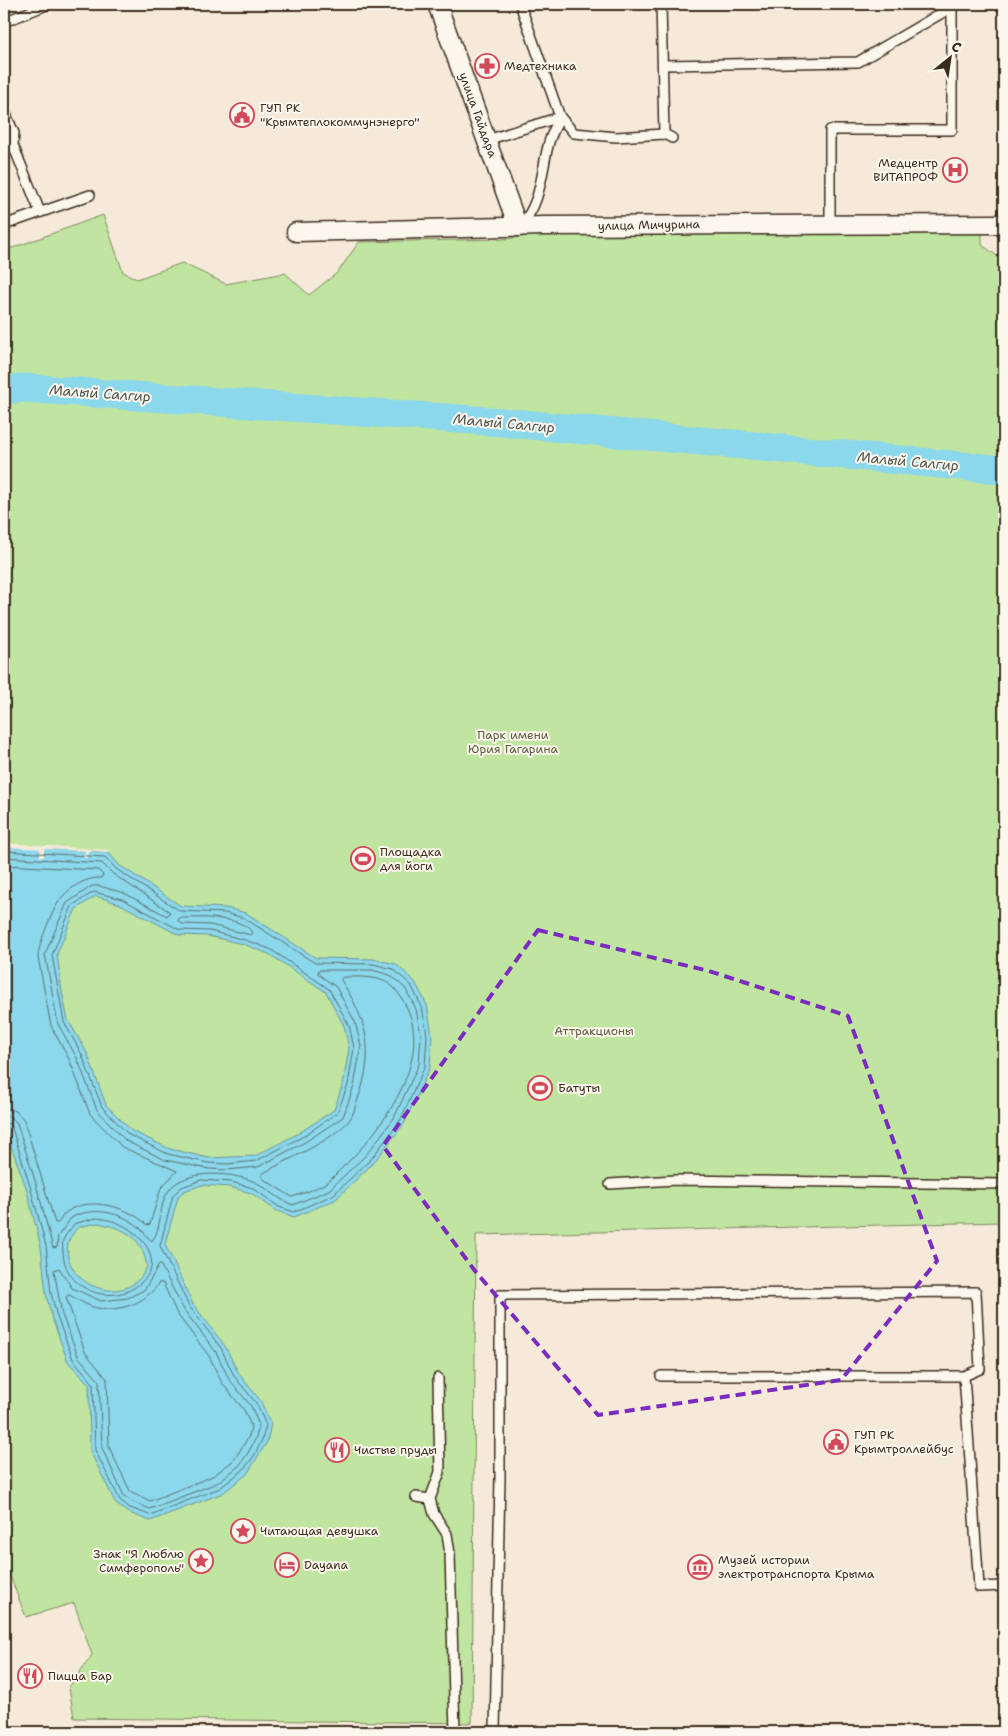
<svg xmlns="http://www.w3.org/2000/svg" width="1008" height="1736" viewBox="0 0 1008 1736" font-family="'Shantell Sans',sans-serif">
<rect width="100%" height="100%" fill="#f5ead9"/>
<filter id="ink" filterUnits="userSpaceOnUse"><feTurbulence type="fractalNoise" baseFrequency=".02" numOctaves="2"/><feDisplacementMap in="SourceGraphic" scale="10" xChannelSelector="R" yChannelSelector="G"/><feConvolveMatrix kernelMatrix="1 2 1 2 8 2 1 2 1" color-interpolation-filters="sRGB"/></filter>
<g filter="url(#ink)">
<polygon fill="#c0e5a0" stroke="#7e885f" points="103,215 123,272 137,279 182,263 226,284 285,273 309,295 337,273 359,242 504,239 545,234 982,231 982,245 1004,261 1004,1222 476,1235 472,1723 74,1718 69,1687 92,1655 74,1603 26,1617 4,1561 4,251"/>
<path fill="#8bd7eb" stroke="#6b9299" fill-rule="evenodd" d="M 4,846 L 108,852 L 119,865 L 181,906 L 226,908 L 246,913 L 316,958 L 373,959 L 396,964 L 415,982 L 427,1005 L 432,1035 L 430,1067 L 404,1124 L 374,1162 L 335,1200 L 294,1217 L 277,1211 L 251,1193 L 230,1187 L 202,1185 L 184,1191 L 178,1197 L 165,1244 L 193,1304 L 225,1346 L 239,1374 L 260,1400 L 271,1424 L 267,1442 L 247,1474 L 223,1493 L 150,1521 L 127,1512 L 116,1504 L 90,1451 L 89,1384 L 68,1362 L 52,1318 L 46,1294 L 41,1247 L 26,1187 L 11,1146 L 4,1117 ZM 96,896 L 120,904 L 179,935 L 208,936 L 243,944 L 269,954 L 326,992 L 344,1026 L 349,1048 L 343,1084 L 334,1110 L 299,1133 L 255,1156 L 209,1158 L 170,1149 L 132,1131 L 106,1105 L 87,1053 L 68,1020 L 62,992 L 57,954 L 76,909 ZM 98,1223 C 126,1229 142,1236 147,1267 C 144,1271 142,1277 138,1280 C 113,1304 62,1282 68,1243 C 69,1238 75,1231 78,1227 Z"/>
<polygon fill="#f5ead9" points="4,843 108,850 109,852 88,851 87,858 84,858 85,851 44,849 44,857 40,857 40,849 4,847"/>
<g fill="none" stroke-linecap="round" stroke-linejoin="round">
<g stroke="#5b6f70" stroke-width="1">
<polyline points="4,851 105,857 116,869 180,911 225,913 244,918 315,963 373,964 393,969 411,985 422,1007 427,1035 425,1066 400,1121 371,1159 333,1195 294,1212 279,1207 253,1188 231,1182 201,1180 182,1187 173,1195 160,1246 189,1306 221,1348 234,1376 256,1403 266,1425 262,1440 254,1456 243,1470 220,1488 150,1515 130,1508 120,1500 95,1450 93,1383 73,1359 57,1317 51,1293 46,1246 30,1186 11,1125 4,1122"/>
<path d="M 4,857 L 102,863 L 113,874 L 170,912 L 167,916 L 124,893 L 99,886 L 92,886 L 67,903 L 45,954 L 58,1024 L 77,1058 L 97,1110 L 126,1141 L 165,1160 L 209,1169 L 227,1170 L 258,1167 L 305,1142 L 343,1117 L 354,1086 L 361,1046 L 355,1022 L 336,987 L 318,974 L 319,970 L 372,970 L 390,975 L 405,988 L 416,1009 L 421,1035 L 419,1064 L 394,1118 L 366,1155 L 329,1190 L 293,1205 C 279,1200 270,1190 257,1183 C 235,1172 185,1168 169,1190 C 158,1204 163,1227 152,1241 C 147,1238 144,1231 139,1227 C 122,1212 91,1206 71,1218 L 58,1236 L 57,1247 L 53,1248 L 36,1184 L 17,1123 L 11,1117 L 4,1115"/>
<path d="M 4,865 L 98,870 L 103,875 L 101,878 C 88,877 72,886 63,896 C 54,905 38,945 38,957 L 51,1026 L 70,1061 L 90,1114 L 122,1147 L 177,1171 L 161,1188 L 150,1224 L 147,1225 C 130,1207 89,1196 68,1211 C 63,1214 61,1219 58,1223 L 55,1223 L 24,1120 L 16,1111 L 4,1108"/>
<polygon points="94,892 122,899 180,930 210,931 245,940 270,949 329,989 349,1025 354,1048 348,1085 337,1113 302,1137 256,1161 227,1164 208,1163 168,1154 129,1135 102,1107 82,1055 64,1022 52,955 72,906"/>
<path d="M 180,918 C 200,918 241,915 253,933 L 251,935 L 210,925 L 182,924 L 178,921 Z"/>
<path d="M 343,977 C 357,977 371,976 384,981 C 395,985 401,997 406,1006 C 434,1060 381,1131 344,1166 C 338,1172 331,1180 324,1184 C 315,1189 302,1194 292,1197 L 262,1178 L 262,1174 C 287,1159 326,1144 347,1123 C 353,1117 355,1107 358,1099 C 375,1052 368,1022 341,980 Z"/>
<path d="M 97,1218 C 118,1220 132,1228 145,1244 C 151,1252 154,1265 149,1273 C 126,1310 65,1297 63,1252 C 63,1248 62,1243 63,1240 C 65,1235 71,1229 74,1224 Z"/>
<polygon points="160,1264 184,1310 216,1352 229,1379 251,1406 259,1425 256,1438 248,1453 239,1466 217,1483 150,1509 133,1502 124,1496 102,1448 99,1381 78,1356 62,1315 54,1270 59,1268 72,1288 101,1301 128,1298 144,1290"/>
<path d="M 159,1283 L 163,1283 L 177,1314 L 209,1356 L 222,1383 L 244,1410 L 251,1426 L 249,1436 L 234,1460 L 213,1476 L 150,1501 L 130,1491 L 109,1447 L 107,1379 L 85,1352 L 66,1297 L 69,1295 C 78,1299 88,1307 98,1308 C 121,1312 146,1303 159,1283 Z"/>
</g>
<polyline stroke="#8bd7eb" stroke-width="29" points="4,390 24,388 501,422 1004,470"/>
<defs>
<g id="lane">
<polyline points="520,4 560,117 574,133 616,137 664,134 672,138"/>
<polyline points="661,4 664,134"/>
<polyline points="4,22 49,4"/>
<polyline points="664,65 858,62 952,7"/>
<polyline points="4,110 14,133 13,145 40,212"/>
<path d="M 487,140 L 560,117 C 556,126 550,136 548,146 C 541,174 541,205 520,226"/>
<polyline points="1004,211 1001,224 1004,237"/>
<polyline points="830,223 830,130 952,130 952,7 954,4"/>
<polyline points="4,225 90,195"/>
<polyline points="610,1184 675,1180 1004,1184"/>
<polyline points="661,1376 964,1376 979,1587 1004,1586"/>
<polyline points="438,1378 440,1472 430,1499 434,1514 447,1534 450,1554 455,1732"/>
<polyline points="416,1497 430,1499"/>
<polyline points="495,1732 500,1477 500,1295 976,1292 980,1369 964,1376"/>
</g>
<g id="street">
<polyline points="437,4 518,227"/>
<polyline points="296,232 545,226 1001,224"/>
</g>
</defs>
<use href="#lane" stroke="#3b2a1e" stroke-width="12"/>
<use href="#street" stroke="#3b2a1e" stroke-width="21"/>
<use href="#lane" stroke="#fbf7ec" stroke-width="9"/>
<use href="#street" stroke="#fbf7ec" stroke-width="18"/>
</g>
</g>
<path fill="none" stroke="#7b2cbf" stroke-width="4" stroke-dasharray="10 6" stroke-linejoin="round" d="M 538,930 L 709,971 L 848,1016 L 937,1261 L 841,1380 L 598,1415 L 475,1271 L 383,1146 Z"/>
<defs>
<symbol id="pharmacy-ring" viewBox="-11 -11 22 22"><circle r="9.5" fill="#fbf7ec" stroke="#d1495b" stroke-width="1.5"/><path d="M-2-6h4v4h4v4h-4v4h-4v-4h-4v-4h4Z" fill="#d1495b"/></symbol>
<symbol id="civic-ring" viewBox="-11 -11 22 22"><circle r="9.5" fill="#fbf7ec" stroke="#d1495b" stroke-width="1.5"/><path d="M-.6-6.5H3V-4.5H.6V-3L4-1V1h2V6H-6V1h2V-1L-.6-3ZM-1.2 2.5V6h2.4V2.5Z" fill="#d1495b"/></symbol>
<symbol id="hospital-ring" viewBox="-11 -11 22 22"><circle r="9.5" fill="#fbf7ec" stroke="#d1495b" stroke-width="1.5"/><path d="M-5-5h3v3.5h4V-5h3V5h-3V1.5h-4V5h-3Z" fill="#d1495b"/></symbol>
<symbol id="stadium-ring" viewBox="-11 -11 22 22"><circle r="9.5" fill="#fbf7ec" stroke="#d1495b" stroke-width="1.5"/><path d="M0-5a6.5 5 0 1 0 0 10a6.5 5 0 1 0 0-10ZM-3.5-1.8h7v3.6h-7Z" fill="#d1495b"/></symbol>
<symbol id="restaurant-ring" viewBox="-11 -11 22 22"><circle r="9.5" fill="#fbf7ec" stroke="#d1495b" stroke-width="1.5"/><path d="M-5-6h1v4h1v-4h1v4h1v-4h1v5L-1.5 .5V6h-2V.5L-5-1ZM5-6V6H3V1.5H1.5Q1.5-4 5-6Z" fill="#d1495b"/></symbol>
<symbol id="sight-ring" viewBox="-11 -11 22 22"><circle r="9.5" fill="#fbf7ec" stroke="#d1495b" stroke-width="1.5"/><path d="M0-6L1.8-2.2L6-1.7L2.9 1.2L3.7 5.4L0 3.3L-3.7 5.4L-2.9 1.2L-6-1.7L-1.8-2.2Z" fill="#d1495b"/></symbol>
<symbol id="hotel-ring" viewBox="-11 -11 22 22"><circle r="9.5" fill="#fbf7ec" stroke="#d1495b" stroke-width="1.5"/><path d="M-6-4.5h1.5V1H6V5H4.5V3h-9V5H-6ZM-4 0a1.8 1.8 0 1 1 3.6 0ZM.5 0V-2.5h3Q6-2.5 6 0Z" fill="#d1495b"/></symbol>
<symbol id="museum-ring" viewBox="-11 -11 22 22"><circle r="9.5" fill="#fbf7ec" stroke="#d1495b" stroke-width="1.5"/><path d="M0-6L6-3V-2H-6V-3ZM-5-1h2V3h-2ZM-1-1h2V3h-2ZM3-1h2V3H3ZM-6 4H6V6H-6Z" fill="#d1495b"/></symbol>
</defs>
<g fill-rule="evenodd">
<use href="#pharmacy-ring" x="473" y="52" width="28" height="28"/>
<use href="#civic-ring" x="228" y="101" width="28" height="28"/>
<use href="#hospital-ring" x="941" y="156" width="28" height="28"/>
<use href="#stadium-ring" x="349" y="845" width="28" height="28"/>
<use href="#stadium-ring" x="526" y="1074" width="28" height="28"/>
<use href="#civic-ring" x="822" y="1428" width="28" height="28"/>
<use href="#restaurant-ring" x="323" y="1436" width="28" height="28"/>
<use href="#sight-ring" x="229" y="1517" width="28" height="28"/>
<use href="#sight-ring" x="187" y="1547" width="28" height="28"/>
<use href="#hotel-ring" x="273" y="1551" width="28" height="28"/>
<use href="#museum-ring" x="686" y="1553" width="28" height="28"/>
<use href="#restaurant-ring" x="16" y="1662" width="28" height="28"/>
</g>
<g text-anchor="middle" stroke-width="4" stroke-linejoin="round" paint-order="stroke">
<g font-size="12" fill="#3b2a1e" stroke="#fbf7ec" text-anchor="start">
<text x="504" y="70">Медтехника</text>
<text x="260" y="112">ГУП РК<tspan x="260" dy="14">"Крымтеплокоммунэнерго"</tspan></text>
<text x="938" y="167" text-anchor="end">Медцентр<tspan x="938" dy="14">ВИТАПРОФ</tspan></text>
<text x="380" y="856">Площадка<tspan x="380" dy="14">для йоги</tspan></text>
<text x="558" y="1092">Батуты</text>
<text x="854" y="1439">ГУП РК<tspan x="854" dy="14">Крымтроллейбус</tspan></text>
<text x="354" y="1454">Чистые пруды</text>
<text x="260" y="1535">Читающая девушка</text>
<text x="184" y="1558" text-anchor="end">Знак "Я Люблю<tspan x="184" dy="14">Симферополь"</tspan></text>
<text x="718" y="1564">Музей истории<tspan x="718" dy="14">электротранспорта Крыма</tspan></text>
<text x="304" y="1569">Dayana</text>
<text x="48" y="1680">Пицца Бар</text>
</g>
<g font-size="12" fill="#3b2a1e" stroke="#fbf7ec">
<text transform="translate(478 115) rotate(70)" y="4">улица Гайдара</text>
<text transform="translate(649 225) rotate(-1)" y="4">улица Мичурина</text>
</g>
<g font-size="12" fill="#5c593e" stroke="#fbf7ec">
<text x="513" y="739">Парк имени<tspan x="513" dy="14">Юрия Гагарина</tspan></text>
<text x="594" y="1035">Аттракционы</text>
</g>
<g font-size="14" font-style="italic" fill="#4f5551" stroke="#fbf7ec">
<text transform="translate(100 393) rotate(4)" y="5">Малый Салгир</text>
<text transform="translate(504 423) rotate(5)" y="5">Малый Салгир</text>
<text transform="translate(908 461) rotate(5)" y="5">Малый Салгир</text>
</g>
</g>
<rect width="1008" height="1736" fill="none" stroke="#fbf7ec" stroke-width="20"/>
<rect x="10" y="10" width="988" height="1716" fill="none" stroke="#3b2a1e" stroke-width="2" filter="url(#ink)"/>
<g transform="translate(950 58) rotate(30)" stroke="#fbf7ec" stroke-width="4" paint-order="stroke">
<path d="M0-4L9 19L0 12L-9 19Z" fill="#3b2a1e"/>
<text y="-8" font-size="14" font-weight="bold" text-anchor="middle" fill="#3b2a1e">С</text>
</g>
</svg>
